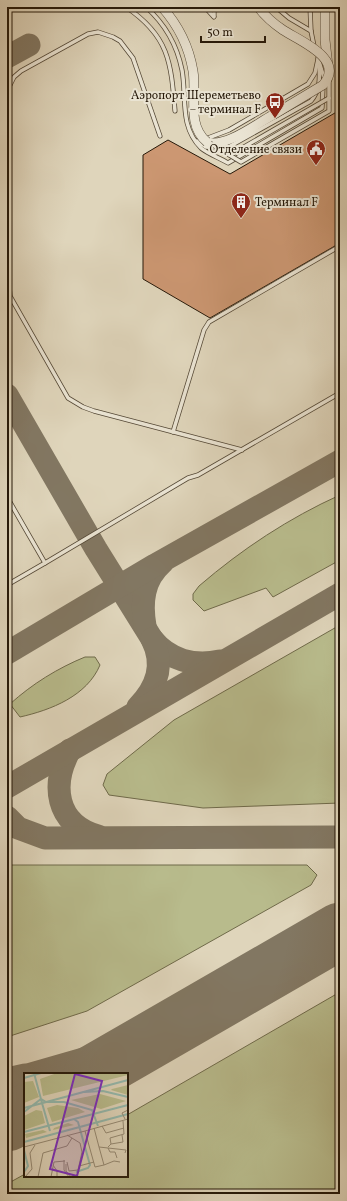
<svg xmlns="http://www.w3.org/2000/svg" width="347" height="1201" viewBox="0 0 347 1201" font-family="Vollkorn,serif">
<rect width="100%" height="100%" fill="#dfd5bb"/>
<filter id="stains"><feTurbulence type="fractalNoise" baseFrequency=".005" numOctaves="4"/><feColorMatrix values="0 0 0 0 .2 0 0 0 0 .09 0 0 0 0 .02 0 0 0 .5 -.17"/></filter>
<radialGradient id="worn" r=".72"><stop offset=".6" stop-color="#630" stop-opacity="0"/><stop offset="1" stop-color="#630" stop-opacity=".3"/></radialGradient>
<g fill="#b8bb8c" stroke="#6f6a4a">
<path d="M 340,495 L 340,560 L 273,597 L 266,588 L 204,611 L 193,600 L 193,594 L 199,586 C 242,549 289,518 340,495 Z"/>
<polygon points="340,625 340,803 203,808 109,795 103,785 107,774 174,720"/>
<path d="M 85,657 L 95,657 L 100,665 C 87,696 51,710 20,717 L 10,704 C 32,684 58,668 85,657 Z"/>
<polygon points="7,865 307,865 317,875 311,885 87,1011 7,1037"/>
<polygon points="340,992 340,1194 7,1194 7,1184 25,1174 25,1176 127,1176 127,1115"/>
</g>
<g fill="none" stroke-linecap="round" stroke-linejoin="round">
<g stroke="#827762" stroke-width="23">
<polyline points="7,57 29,45"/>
<path d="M 7,395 L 96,549 L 152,639 C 169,660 194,667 220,661"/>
<path d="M 145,626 C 141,602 143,580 162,563"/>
<polyline points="7,653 155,565 340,461"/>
<path d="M 138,707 C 157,687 165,665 152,639"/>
<path d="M 70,750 C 51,784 55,824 98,836"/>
<polyline points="7,787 340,594"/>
<polyline points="7,817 18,828 45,838 340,837"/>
<polyline points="31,1074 111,1051 186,1020"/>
<polyline points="7,1079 25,1075"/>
</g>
<g stroke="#827762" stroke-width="57">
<polyline points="92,1074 340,931"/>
<polyline points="7,1123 25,1113"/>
</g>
</g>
<polygon fill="#cc9772" stroke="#261909" points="340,110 340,243 210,318 143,279 143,155 168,140 230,174"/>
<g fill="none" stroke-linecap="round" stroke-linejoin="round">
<defs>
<g id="service">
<path d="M 126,7 C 169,36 171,62 175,111"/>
<path d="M 146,7 C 165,24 177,45 182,70 C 187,97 179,126 201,148 C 208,154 220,158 228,163 L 322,108 L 323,86"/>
<polyline points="205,7 214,17"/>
<polyline points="214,7 214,16"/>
<polyline points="276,7 289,18 311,31"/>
<polyline points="310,7 311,31 314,46"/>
<polyline points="318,58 324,78"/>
<polyline points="7,91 14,77 21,71 88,34 98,32 113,37 120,41 133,58 160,136"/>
<polyline points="208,138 229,130 308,84 315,73 318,59"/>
<path d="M 197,141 L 206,147 L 225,149 L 311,101 C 320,90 320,79 319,66"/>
<polyline points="7,261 10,296 68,398 83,407 94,411 242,450"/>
<polyline points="173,432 204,330 209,322 340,246"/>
<polyline points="7,497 45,563 188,478 198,475 340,393"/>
<polyline points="7,585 45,563"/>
</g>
<g id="tertiary">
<polyline points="325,7 325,40 328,66"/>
<path d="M 207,142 C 226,148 256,124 273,115"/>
</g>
</defs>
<use href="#service" stroke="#544836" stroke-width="5"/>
<use href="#tertiary" stroke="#544836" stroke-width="10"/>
<use href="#service" stroke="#eae4d3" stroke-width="3.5"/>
<use href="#tertiary" stroke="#eae4d3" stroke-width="9"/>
<defs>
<g id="service-bridge">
<polyline points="208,142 241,162 329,111 329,81"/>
<polyline points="230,155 329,98"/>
</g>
<g id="tertiary-bridge">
<path d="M 162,7 C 178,25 189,47 193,71 C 197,94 186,125 207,142"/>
<path d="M 258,7 C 265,16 274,24 283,30 C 300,41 346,59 323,85 L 273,115"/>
</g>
</defs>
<use href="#service-bridge" stroke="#544836" stroke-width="5" stroke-linecap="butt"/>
<use href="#tertiary-bridge" stroke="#544836" stroke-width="10" stroke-linecap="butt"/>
<use href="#service-bridge" stroke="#eae4d3" stroke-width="3.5"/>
<use href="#tertiary-bridge" stroke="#eae4d3" stroke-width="9"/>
</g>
<defs>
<symbol id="bus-pin" viewBox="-11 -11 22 30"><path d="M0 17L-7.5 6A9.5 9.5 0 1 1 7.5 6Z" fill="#8f2418" stroke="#eae4d3"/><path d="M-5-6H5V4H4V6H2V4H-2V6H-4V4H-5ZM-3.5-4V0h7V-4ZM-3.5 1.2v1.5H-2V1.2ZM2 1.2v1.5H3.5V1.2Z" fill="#fff"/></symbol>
<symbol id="civic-pin" viewBox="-11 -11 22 30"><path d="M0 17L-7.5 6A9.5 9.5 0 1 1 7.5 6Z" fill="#8f2418" stroke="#eae4d3"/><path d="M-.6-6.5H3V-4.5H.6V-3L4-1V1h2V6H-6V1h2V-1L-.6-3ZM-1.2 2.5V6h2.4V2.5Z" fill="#fff"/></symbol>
<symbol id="building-pin" viewBox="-11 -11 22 30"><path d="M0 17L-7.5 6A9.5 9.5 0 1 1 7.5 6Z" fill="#8f2418" stroke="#eae4d3"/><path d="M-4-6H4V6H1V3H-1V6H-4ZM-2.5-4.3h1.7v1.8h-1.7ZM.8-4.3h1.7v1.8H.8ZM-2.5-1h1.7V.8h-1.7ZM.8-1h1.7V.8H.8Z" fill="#fff"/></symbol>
</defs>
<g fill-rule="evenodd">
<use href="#bus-pin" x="264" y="91" width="22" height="30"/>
<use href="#civic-pin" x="305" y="138" width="22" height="30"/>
<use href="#building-pin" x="230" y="191" width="22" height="30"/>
</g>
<g text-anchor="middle" stroke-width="4" stroke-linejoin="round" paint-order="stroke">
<g font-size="12" fill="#261909" stroke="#eae4d3" text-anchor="end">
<text x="261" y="99">Аэропорт Шереметьево<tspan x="261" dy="14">– терминал F</tspan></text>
<text x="302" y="153">Отделение связи</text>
<text x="255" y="206" text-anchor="start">Терминал F</text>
</g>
</g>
<g transform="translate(24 1073)">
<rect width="104" height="104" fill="#dfd5bb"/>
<path d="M 33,0 L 104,0 L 104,2 L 19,23 L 16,6 ZM 9,8 L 15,24 L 0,30 L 0,9 ZM 104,12 L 104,22 L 87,17 L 88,16 ZM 76,21 L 102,28 L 77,36 L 47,27 ZM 33,32 L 54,35 L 61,39 L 28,49 L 23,35 ZM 12,37 L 18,38 L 21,50 L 0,57 L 0,43 ZM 44,50 L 50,52 L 29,57 L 30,55 ZM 19,57 L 23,59 L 2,65 L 1,61 Z" fill="#b8bb8c"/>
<path fill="none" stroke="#93b9ae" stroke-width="2" d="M 10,0 L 18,30M 0,5 L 17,0M 60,19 L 79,18 L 104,24M 18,30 L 26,58M 0,35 L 104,7M 0,39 L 17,26 L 22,29 L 40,29 L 68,37 L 74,53M 50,46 L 54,49 L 66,92 L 64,95 L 52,99M 0,59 L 104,32M 0,69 L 104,41M 0,77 L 4,93 L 0,99"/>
<path fill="none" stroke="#958a74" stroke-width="1" d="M 101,46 L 98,40 L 104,37M 78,53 L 82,60 L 100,55M 70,55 L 75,74M 61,58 L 104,46M 87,71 L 99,69 L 98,62M 0,74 L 61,58 L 71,94 L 80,92 L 75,74 L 102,77 L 101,80M 84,74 L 87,71 L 86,65 L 100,61 L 99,48M 84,75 L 86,79 L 91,79 L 93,85M 40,87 L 40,97 L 45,104M 43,89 L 45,98 L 54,97 L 58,79 L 56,70 L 43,62M 42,91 L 42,98 L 47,104M 29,92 L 33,98 L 33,104M 80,92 L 90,88 L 96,89M 55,93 L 70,89M 1,104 L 8,96 L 6,80 L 11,72M 14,104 L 19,80 L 43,73 L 48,65M 27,104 L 30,89 L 41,88"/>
<path fill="#7b2cbf" fill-opacity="0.15" stroke="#7b2cbf" stroke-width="2" d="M 51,1 L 78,8 L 53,103 L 26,96 Z"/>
<rect width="104" height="104" fill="none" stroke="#261909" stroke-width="2"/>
</g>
<rect width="347" height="1201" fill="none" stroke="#dfd5bb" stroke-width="24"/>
<rect x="8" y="8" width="331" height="1185" fill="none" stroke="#261909" stroke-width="2"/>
<rect x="12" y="12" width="323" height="1177" fill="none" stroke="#261909"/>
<path d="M201 36v6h64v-6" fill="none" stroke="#261909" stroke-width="2"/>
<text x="207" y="36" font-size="12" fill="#261909" stroke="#eae4d3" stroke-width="3" paint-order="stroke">50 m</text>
<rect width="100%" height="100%" filter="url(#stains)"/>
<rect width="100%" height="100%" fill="url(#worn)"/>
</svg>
